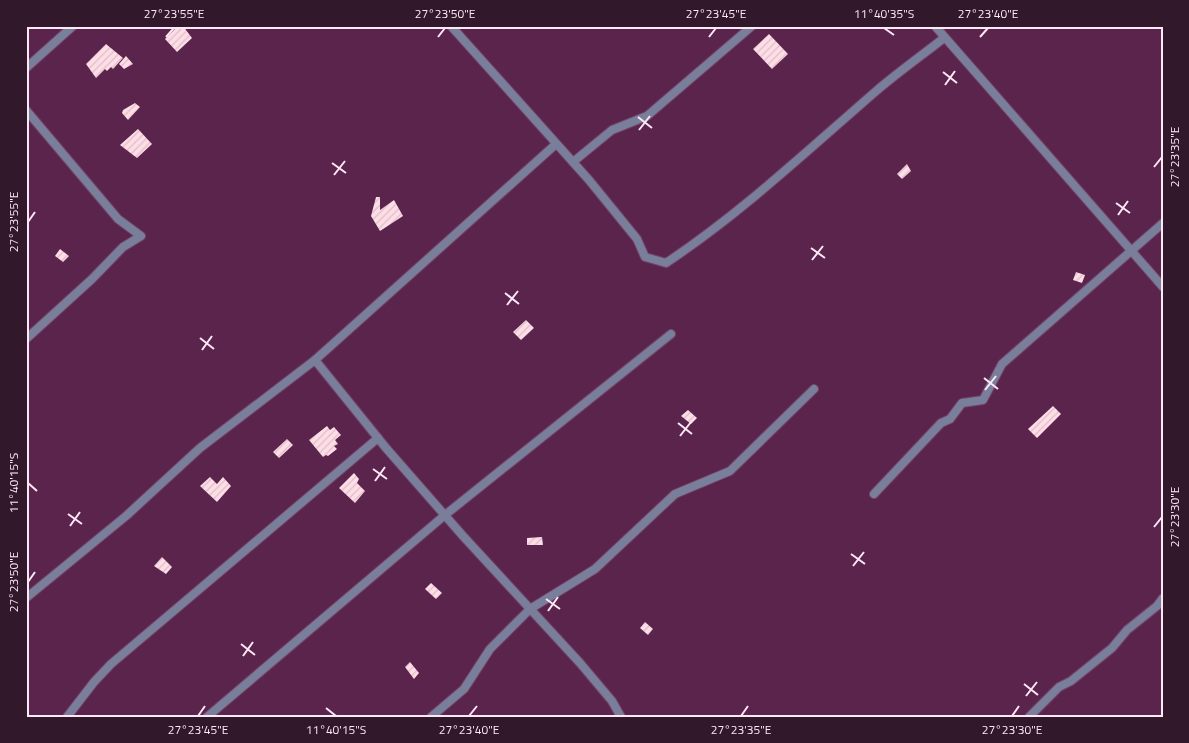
<svg xmlns="http://www.w3.org/2000/svg" width="1189" height="743" viewBox="0 0 1189 743" font-family="'Titillium Web',sans-serif">
<defs>
<pattern id="building-hatch" width="6" height="6" patternUnits="userSpaceOnUse" patternTransform="scale(1.25)"><rect width="6" height="6" fill="#ffdde7"/><path d="M-1 1l2-2M0 6l6-6M5 7l2-2" fill="none" stroke="#dbbfc8"/></pattern>
</defs>
<rect width="100%" height="100%" fill="#5a244d"/>
<g fill="url(#building-hatch)">
<polygon points="178,26 183,26 192,38 177,52 165,39"/>
<polygon points="769,34 788,54 772,69 753,49"/>
<polygon points="106,44 123,58 113,69 111,67 107,71 105,69 96,78 86,64"/>
<polygon points="126,56 133,64 124,69 119,64"/>
<polygon points="135,103 140,107 128,120 122,113 123,110"/>
<polygon points="138,129 152,144 137,158 120,145"/>
<polygon points="907,164 911,171 902,179 897,174"/>
<polygon points="376,197 380,197 380,210 394,200 403,216 380,231 371,216"/>
<polygon points="60,249 69,256 63,262 55,256"/>
<polygon points="1076,272 1085,275 1082,283 1073,280"/>
<polygon points="526,320 534,328 521,340 513,332"/>
<polygon points="1053,406 1061,414 1037,438 1028,429"/>
<polygon points="688,410 697,418 691,424 681,416"/>
<polygon points="327,426 330,430 334,427 341,435 335,440 338,444 334,446 337,449 328,456 326,455 323,457 309,440"/>
<polygon points="287,439 293,445 279,458 273,452"/>
<polygon points="354,473 359,479 357,483 365,491 355,503 339,488"/>
<polygon points="210,477 217,484 223,477 231,486 217,502 200,486"/>
<polygon points="542,537 543,545 527,545 527,538"/>
<polygon points="162,557 172,567 166,574 154,566"/>
<polygon points="431,583 442,593 436,599 425,589"/>
<polygon points="645,622 653,629 648,635 640,628"/>
<polygon points="410,662 419,673 414,679 405,667"/>
</g>
<g fill="none" stroke-linecap="round" stroke-linejoin="round">
<defs>
<g id="street">
<path d="M 451,26 L 589,180 L 637,239 L 645,257 L 666,263 C 741,213 807,151 875,92 C 897,73 921,56 944,38"/>
<polyline points="935,26 1163,287"/>
<polyline points="26,68 73,26"/>
<polyline points="26,110 118,219 141,236 123,247 92,279 26,339"/>
<polyline points="573,162 612,130 647,116 752,26"/>
<polyline points="315,360 386,448 463,536 580,663 612,701 621,717"/>
<polyline points="874,494 941,423 950,419 962,403 983,400 1002,364 1163,223"/>
<polyline points="26,598 126,516 200,448 315,360 556,144"/>
<polyline points="67,717 94,682 111,664 378,438"/>
<polyline points="207,717 445,515 671,334"/>
<polyline points="431,717 464,689 490,649 530,609 595,569 675,494 730,471 814,389"/>
<polyline points="1029,717 1059,687 1071,681 1112,648 1127,630 1157,606 1163,598"/>
</g>
</defs>
<use href="#street" stroke="#744368" stroke-width="10"/>
<use href="#street" stroke="#797e9a" stroke-width="8"/>
</g>
<path fill="none" stroke="#fde8f6" stroke-width="2" d="M 884,28 L 894,35M 166,37 L 174,28M 438,37 L 445,28M 709,37 L 716,28M 980,37 L 988,28M 943,72 L 957,83M 945,85 L 955,71M 638,117 L 652,128M 639,130 L 650,116M 332,163 L 346,173M 1154,167 L 1162,157M 334,175 L 345,161M 1116,203 L 1130,213M 1118,215 L 1128,201M 28,222 L 35,212M 811,248 L 825,258M 812,260 L 823,246M 505,293 L 519,304M 507,305 L 518,291M 200,338 L 214,349M 202,350 L 212,336M 984,378 L 998,389M 985,390 L 996,376M 678,423 L 692,434M 680,436 L 691,422M 373,469 L 387,479M 375,481 L 385,467M 28,483 L 37,491M 68,514 L 82,524M 70,526 L 80,512M 1154,527 L 1162,517M 851,554 L 865,564M 853,566 L 864,552M 28,582 L 35,572M 546,599 L 560,609M 548,611 L 558,597M 241,644 L 255,655M 243,656 L 253,642M 1024,684 L 1038,695M 1026,696 L 1037,682M 326,708 L 336,716M 198,716 L 205,706M 469,716 L 477,706M 741,716 L 748,706M 1012,716 L 1019,706"/>
<rect width="1189" height="743" fill="none" stroke="#31192b" stroke-width="55"/>
<rect x="28" y="28" width="1134" height="688" fill="none" stroke="#fde8f6" stroke-width="2"/>
<g font-size="12" text-anchor="middle" fill="#fde8f6">
<text x="174" y="18">27°23'55"E</text>
<text x="445" y="18">27°23'50"E</text>
<text x="716" y="18">27°23'45"E</text>
<text x="884" y="18">11°40'35"S</text>
<text x="988" y="18">27°23'40"E</text>
<text transform="translate(1175 157) rotate(-90)" y="4">27°23'35"E</text>
<text transform="translate(14 222) rotate(-90)" y="4">27°23'55"E</text>
<text transform="translate(14 483) rotate(-90)" y="4">11°40'15"S</text>
<text transform="translate(1175 517) rotate(-90)" y="4">27°23'30"E</text>
<text transform="translate(14 582) rotate(-90)" y="4">27°23'50"E</text>
<text x="198" y="734">27°23'45"E</text>
<text x="336" y="734">11°40'15"S</text>
<text x="469" y="734">27°23'40"E</text>
<text x="741" y="734">27°23'35"E</text>
<text x="1012" y="734">27°23'30"E</text>
</g>
</svg>
